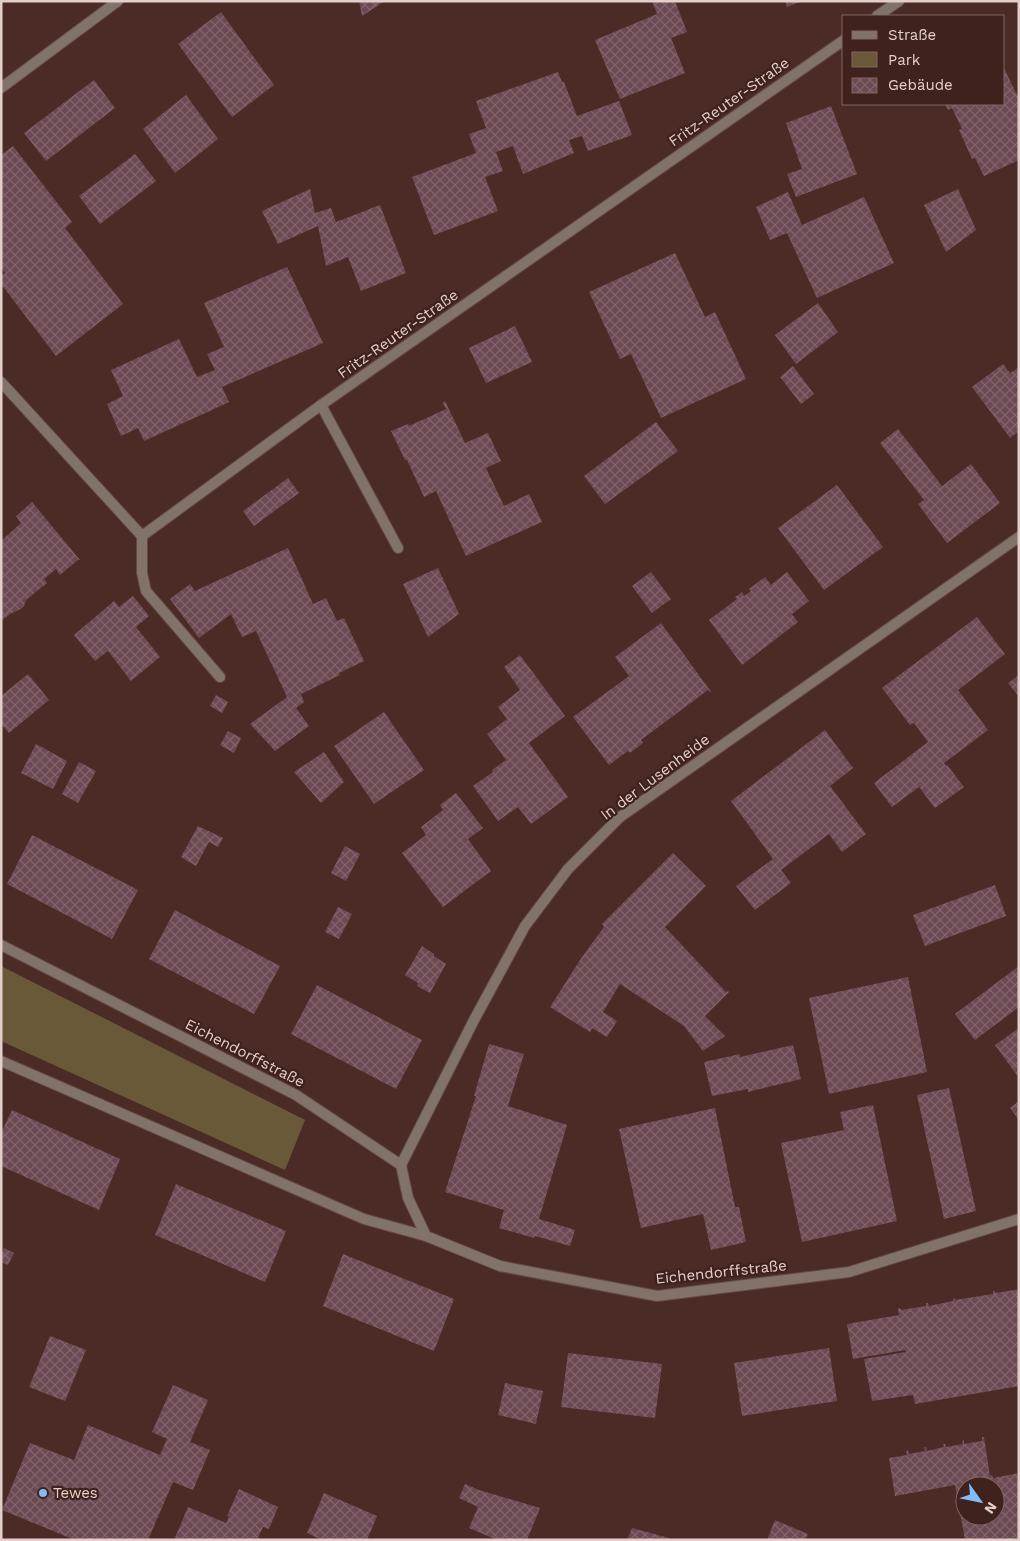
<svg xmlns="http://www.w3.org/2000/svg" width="1020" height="1541" viewBox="0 0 1020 1541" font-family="'Work Sans',sans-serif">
<defs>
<pattern id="building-cross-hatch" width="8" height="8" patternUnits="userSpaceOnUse" patternTransform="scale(1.25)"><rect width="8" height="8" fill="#6c4a53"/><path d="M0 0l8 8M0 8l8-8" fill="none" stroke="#81636a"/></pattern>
</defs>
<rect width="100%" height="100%" fill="#4b2b26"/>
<polygon fill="#695939" points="1,966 305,1120 285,1170 1,1041"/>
<g fill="url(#building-cross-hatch)" fill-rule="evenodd">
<polygon points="359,1 385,1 362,16"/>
<polygon points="652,1 675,1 687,32 671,38 685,73 620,99 595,40 657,14"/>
<polygon points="785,1 802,1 787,7"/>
<polygon points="221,12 274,85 232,117 178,44"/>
<polygon points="1004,68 1019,99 1019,160 984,176 975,158 972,159 959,130 962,129 952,108 948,110 945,104 1004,104"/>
<polygon points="558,72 562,82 564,82 577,116 619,101 632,135 588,151 582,136 569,140 574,153 523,174 513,146 496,152 503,171 485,177 498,211 434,235 412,177 476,153 469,134 486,128 476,101"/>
<polygon points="94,80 115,108 46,161 24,133"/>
<polygon points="186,95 218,139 175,173 143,129"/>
<polygon points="831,106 857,174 796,197 787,174 802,169 786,123"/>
<polygon points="13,146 72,222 65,228 123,304 56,356 1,284 1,276 5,273 1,268 1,155"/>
<polygon points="135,154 156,181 100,224 79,196"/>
<polygon points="310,189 315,213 331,208 336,222 380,205 406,273 361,291 348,257 326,266 318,226 278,244 262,211"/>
<polygon points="958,189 976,230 946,252 924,205"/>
<polygon points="788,192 802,225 864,197 894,263 817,298 787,233 770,240 756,207"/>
<polygon points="675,253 705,317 715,312 746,379 661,418 631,354 620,359 589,292"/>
<polygon points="287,267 323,343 222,387 229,402 212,410 144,441 138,428 121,436 107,404 123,396 111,370 179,339 197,377 215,370 207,354 224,347 204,303"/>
<polygon points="818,303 838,332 796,364 775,335"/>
<polygon points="515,326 532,362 486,383 469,348"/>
<polygon points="1003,364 1010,373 1019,367 1019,431 1010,438 972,387"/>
<polygon points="793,366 814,394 801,404 780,377"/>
<polygon points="445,401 465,443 488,433 501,461 486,468 504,506 529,494 542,522 466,556 436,491 424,497 407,460 405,460 391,431 408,424 409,426 446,409 443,403"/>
<polygon points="656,422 678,451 605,504 584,476"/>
<polygon points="898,429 942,486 971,464 1000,503 947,543 918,504 924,500 880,443"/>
<polygon points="288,478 299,493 254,526 243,511"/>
<polygon points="837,485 883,547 824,590 778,528"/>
<polygon points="32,502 80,560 78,560 60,575 56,569 44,579 47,583 26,600 24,606 19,610 10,614 1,621 1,537 3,539 21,523 16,516"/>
<polygon points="288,548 313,604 326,598 337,621 344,618 364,661 339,673 340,675 301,694 304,702 296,708 309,726 275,751 250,724 287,697 256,631 242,637 231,614 199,638 170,599 190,584 195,591"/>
<polygon points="438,568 459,614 428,637 403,584"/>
<polygon points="651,572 671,599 652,613 632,586"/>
<polygon points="787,572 809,601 792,614 798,622 742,665 709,620 737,599 735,597 742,592 744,596 751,591 749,589 765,577 771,585"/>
<polygon points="133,596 149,616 136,627 160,657 131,681 108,651 95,661 74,635 114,601 119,607"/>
<polygon points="977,617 1005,654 958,690 988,730 944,763 946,766 947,765 964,787 935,808 919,787 892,807 874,783 928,742 914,723 910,725 882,688"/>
<polygon points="661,623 712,693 708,690 641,740 643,743 630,753 628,751 609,765 573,717 629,676 615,657"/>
<polygon points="520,655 565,716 529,743 568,797 531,824 518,807 498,821 473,786 493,772 492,770 506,760 487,734 507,719 498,707 520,690 504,667"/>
<polygon points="28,674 49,700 9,733 1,724 1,696"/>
<polygon points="1019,675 1019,697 1008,683"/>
<polygon points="216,695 228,702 222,713 210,706"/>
<polygon points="384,712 424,770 374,804 334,746"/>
<polygon points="825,730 853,768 830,786 866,834 842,852 829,834 781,870 791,883 755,910 736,886 773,859 731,801"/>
<polygon points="228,731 241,738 234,753 220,745"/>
<polygon points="36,744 67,761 53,789 21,773"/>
<polygon points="324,752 344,782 321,803 294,772"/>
<polygon points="79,762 96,771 78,803 62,794"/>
<polygon points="456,793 483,828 468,839 491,871 443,907 402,853 426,835 421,827 443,810 440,805"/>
<polygon points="198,826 223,838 218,847 209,842 196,866 181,857"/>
<polygon points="32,835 138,890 112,939 7,884"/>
<polygon points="345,846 360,854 346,881 331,873"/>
<polygon points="673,853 706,886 665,927 726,992 728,991 729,992 705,1016 725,1036 703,1051 684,1026 620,984 603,1012 617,1021 607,1037 592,1028 590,1032 550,1007 582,957 604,927 602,924"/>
<polygon points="995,885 1006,916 925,946 913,915"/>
<polygon points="338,907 352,914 339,939 325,932"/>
<polygon points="175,910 280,966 254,1014 149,959"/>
<polygon points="422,946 434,954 434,956 446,964 430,993 417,986 418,983 405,975"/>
<polygon points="1019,966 1019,1007 975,1040 955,1014"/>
<polygon points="908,977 927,1072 829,1094 809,998"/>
<polygon points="317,985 422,1040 396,1089 291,1034"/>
<polygon points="1019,1028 1019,1078 995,1045"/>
<polygon points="489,1044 524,1054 508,1106 567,1125 539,1219 575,1230 570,1246 535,1236 534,1238 499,1228 504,1210 445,1192 476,1096 474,1096"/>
<polygon points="793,1045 801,1079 748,1092 748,1089 712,1096 704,1062 740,1054 740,1057"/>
<polygon points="949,1088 976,1211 944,1219 917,1095"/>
<polygon points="1019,1101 1019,1120 1010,1108"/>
<polygon points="873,1105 897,1221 802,1242 781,1143 844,1130 840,1112"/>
<polygon points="715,1108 735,1207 739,1207 746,1242 711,1250 703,1214 641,1228 619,1129"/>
<polygon points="12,1110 120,1159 99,1210 1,1166 1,1133"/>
<polygon points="176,1184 286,1231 265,1282 155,1235"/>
<polygon points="4,1248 14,1253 8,1265 1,1262 1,1256"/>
<polygon points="343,1254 454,1299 434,1351 323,1306"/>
<polygon points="1019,1289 1019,1386 915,1404 913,1395 872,1401 864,1359 906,1352 905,1350 853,1359 847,1324 899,1315 898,1309 900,1308 901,1310 926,1306 926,1303 928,1303 929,1306 953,1301 953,1299 955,1298 955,1300 993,1294 993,1291 995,1291 996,1293"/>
<polygon points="50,1336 86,1350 65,1401 29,1387"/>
<polygon points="829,1348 837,1401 742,1416 734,1363"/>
<polygon points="568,1353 662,1364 655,1418 561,1407"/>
<polygon points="505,1383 543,1391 536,1424 498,1415"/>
<polygon points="173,1385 208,1400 190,1442 210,1450 193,1490 173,1482 148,1540 75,1540 2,1510 30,1443 74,1460 88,1425 160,1455 167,1439 152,1432"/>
<path d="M 982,1437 L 984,1437 L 990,1476 L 992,1475 L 993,1478 L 1019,1473 L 1019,1540 L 965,1540 L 955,1485 L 895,1496 L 889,1458 L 907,1455 L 906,1451 L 908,1450 L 909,1454 L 925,1451 L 924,1447 L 926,1447 L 927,1451 L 944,1447 L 943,1444 L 945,1444 L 946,1447 L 963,1444 L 962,1441 L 964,1440 L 964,1444 L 982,1441 ZM 965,1486 L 995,1486 L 995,1516 L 965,1516 Z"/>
<polygon points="465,1484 479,1490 540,1508 527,1540 497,1540 469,1528 478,1507 459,1498"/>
<polygon points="239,1489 278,1507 269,1529 263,1527 258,1538 263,1540 174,1540 188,1507 226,1523 229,1517 227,1516"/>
<polygon points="324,1493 377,1516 367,1540 322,1540 307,1533"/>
<polygon points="775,1520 808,1534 805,1540 767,1540"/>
<polygon points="632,1528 669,1538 668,1540 627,1540"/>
</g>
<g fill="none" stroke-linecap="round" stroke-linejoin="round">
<defs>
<g id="service">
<polyline points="321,405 398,548"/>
<polyline points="142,536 142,573 146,591 220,677"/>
</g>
<g id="minor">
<polyline points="877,16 899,1"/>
<polyline points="1,88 118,1"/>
<polyline points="1,382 142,536 321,405 844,40"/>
<polyline points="1,945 296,1095 401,1165 408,1198 426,1236 500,1266 657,1296 849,1272 1019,1219"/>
<polyline points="1,1061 364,1219 426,1236"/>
<polyline points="401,1165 474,1020 525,926 568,869 620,817 1019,537"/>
</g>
</defs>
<use href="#service" stroke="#664844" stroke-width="12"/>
<use href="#minor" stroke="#664844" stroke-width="12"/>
<use href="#service" stroke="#81736a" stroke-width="10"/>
<use href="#minor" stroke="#81736a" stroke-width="10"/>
</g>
<circle fill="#80bdfa" stroke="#3f211d" stroke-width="2" cx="43" cy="1493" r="5"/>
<g text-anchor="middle" stroke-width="4.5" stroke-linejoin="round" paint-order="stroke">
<g font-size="15" fill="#e3ceca" stroke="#3f211d">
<text transform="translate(729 102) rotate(-35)" y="5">Fritz-Reuter-Straße</text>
<text transform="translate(398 334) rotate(-35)" y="5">Fritz-Reuter-Straße</text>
<text transform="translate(655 777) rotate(-37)" y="5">In der Lusenheide</text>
<text transform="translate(245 1053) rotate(27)" y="5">Eichendorffstraße</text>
<text transform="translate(721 1272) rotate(-6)" y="5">Eichendorffstraße</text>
</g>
<g font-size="15" fill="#e3ceca" stroke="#3f211d" text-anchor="start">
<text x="53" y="1498">Tewes</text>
</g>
</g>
<rect width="1020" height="1541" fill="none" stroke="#e3ceca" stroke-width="5"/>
<rect x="842" y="15" width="162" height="90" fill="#3f211d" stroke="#816662"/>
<rect x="852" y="31" width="25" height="8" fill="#81736a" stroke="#816662"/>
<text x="888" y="40" font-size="15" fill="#e3ceca">Straße</text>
<rect x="852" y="52" width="25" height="15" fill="#695939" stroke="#816662"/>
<text x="888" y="65" font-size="15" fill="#e3ceca">Park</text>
<rect x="852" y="78" width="25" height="15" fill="url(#building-cross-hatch)" stroke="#816662"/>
<text x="888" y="90" font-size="15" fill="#e3ceca">Gebäude</text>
<g transform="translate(980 1501) rotate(123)"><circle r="24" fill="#3f211d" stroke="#816662"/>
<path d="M0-4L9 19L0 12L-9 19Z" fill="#80bdfa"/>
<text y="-8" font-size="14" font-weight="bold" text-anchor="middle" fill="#e3ceca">N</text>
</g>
</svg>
